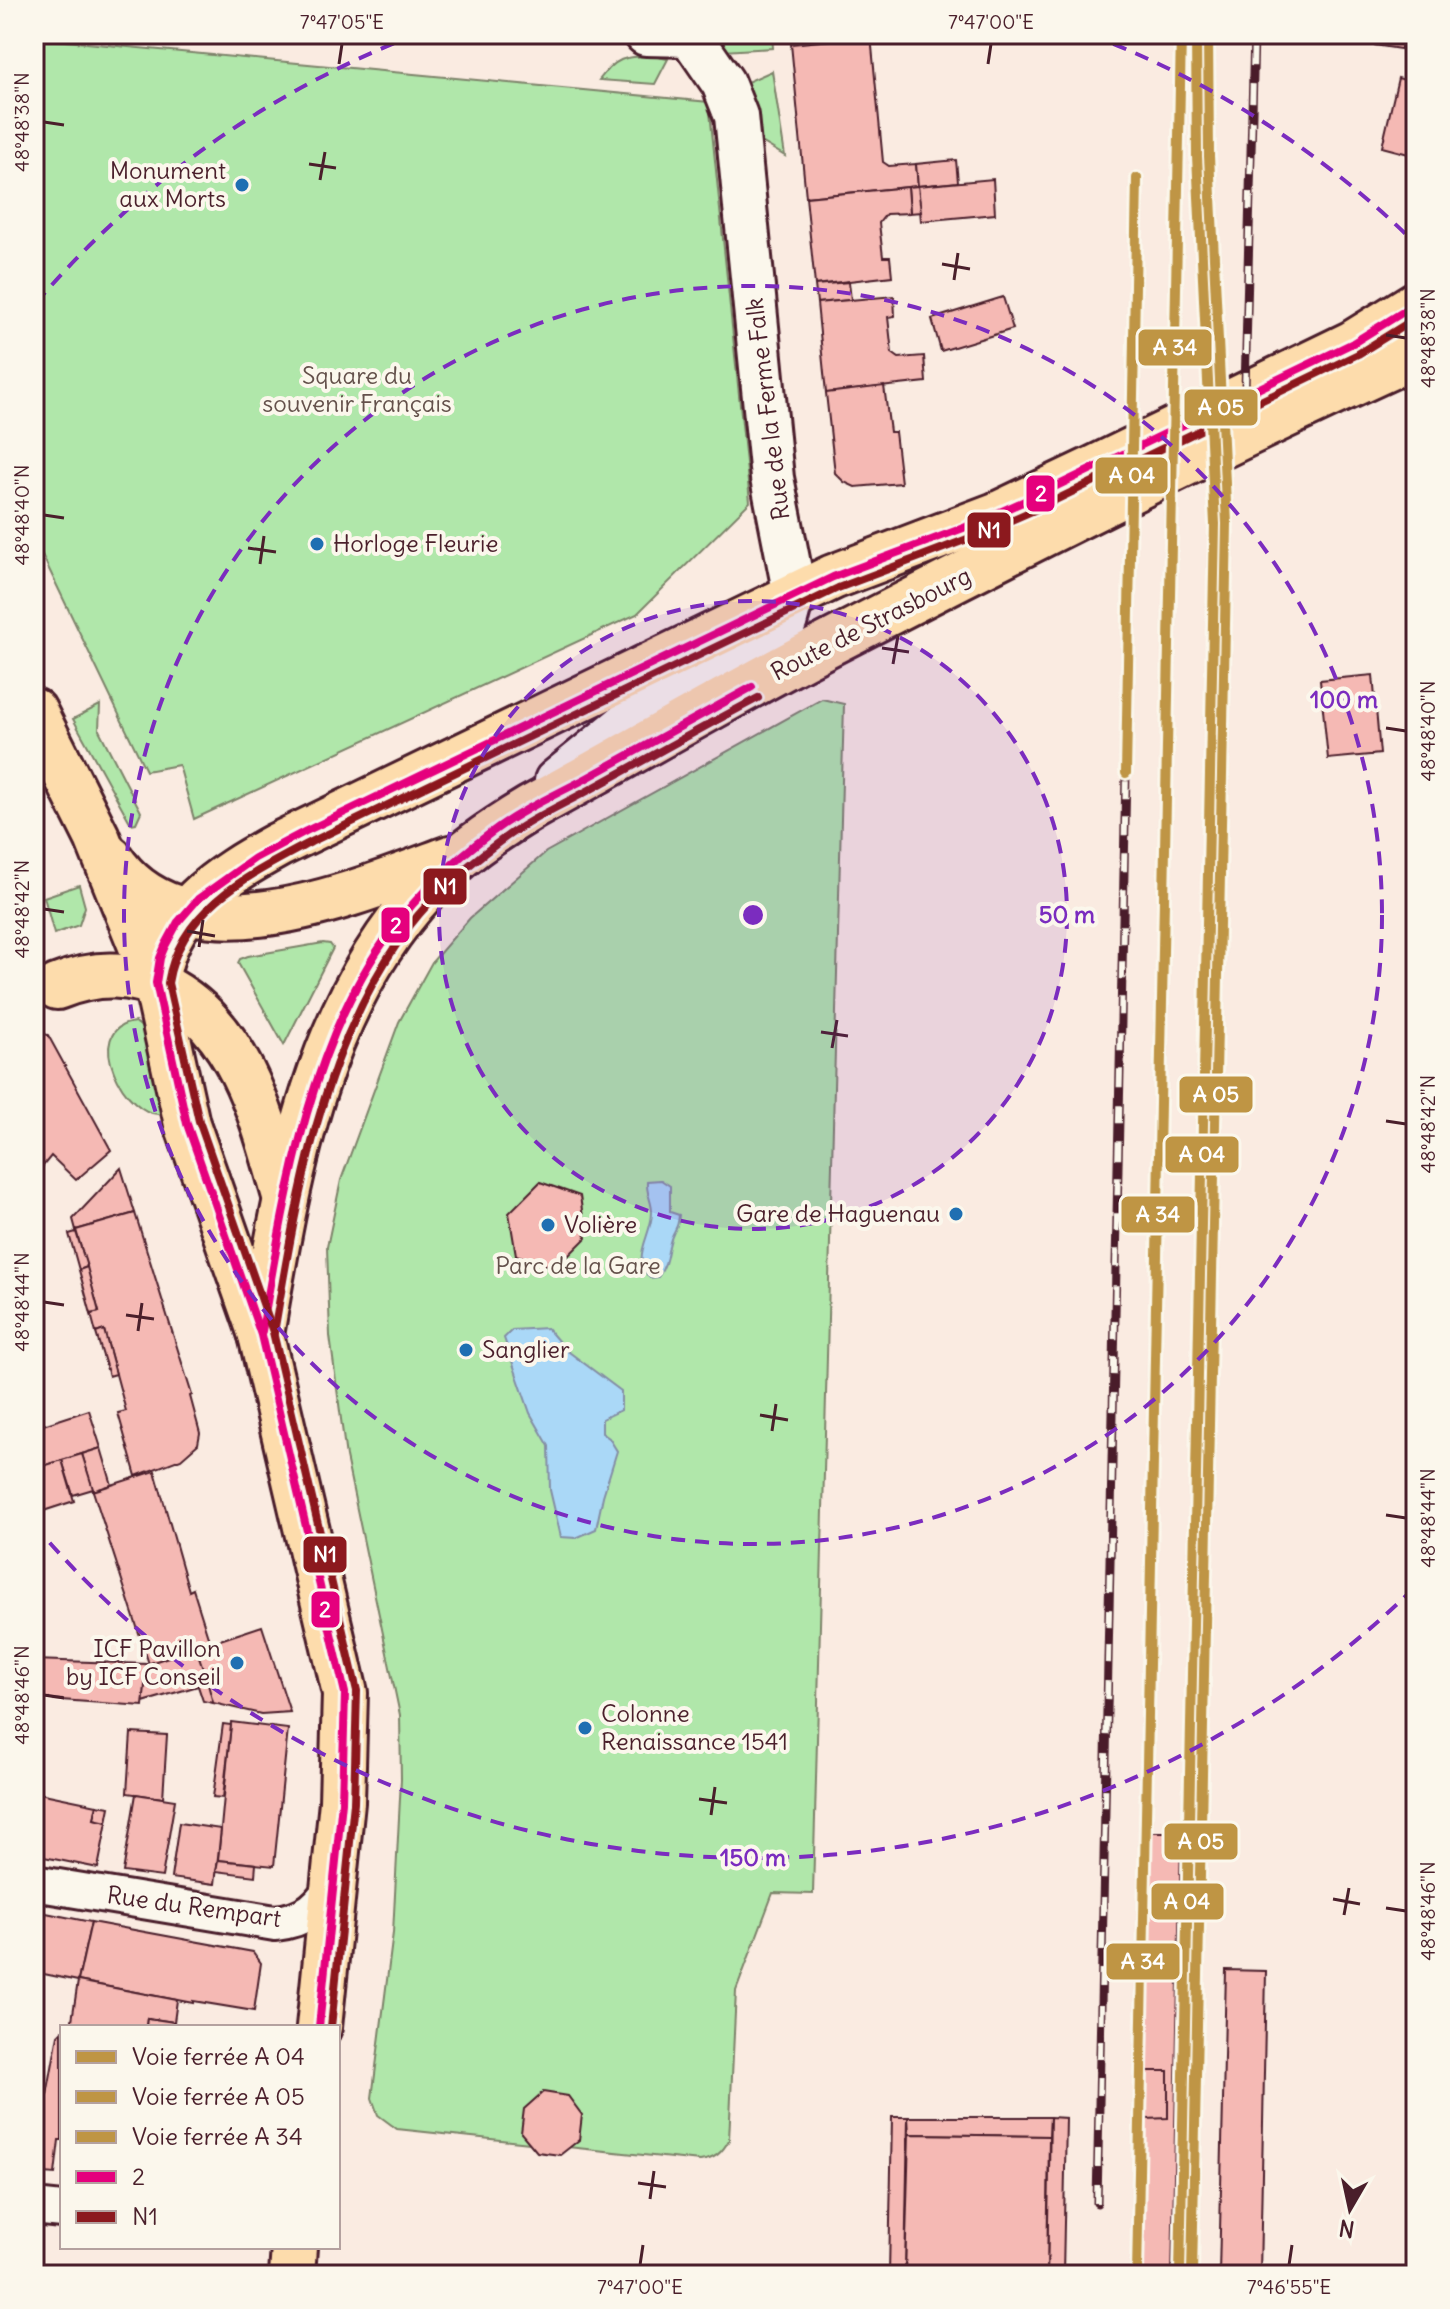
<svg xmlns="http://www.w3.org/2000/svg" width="1450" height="2309" viewBox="0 0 1450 2309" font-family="Delius,sans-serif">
<rect width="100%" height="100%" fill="#faebe1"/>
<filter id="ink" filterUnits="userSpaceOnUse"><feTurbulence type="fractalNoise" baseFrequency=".0125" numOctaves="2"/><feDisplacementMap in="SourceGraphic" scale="16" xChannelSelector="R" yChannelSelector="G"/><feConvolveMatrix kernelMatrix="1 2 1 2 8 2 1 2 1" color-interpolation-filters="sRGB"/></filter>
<g filter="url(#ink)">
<g fill="#b0e7aa" stroke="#7d836a" stroke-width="2">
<polygon points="724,34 772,34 773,48 723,51"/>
<polygon points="34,38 709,102 750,502 637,614 194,819 179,765 146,771 34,538"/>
<path d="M 652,56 L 668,59 L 655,84 L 599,80 C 616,58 624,56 652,56 Z"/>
<polygon points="772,71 785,156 750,135 740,85"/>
<path d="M 822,699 L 844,704 L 813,1894 L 773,1893 L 736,1991 L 729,2140 C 722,2153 715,2159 700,2161 L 397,2129 L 378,2115 L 372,2098 L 393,1933 L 401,1779 L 400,1715 L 346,1457 L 330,1336 L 327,1247 L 341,1180 L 399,1022 L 432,962 L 470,918 L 546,852 Z"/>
<polygon points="100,705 99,730 141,812 136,823 131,824 73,719"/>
<polygon points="79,885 85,907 79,925 54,934 44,897"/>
<polygon points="323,943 330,944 333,948 284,1045 238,963 240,959 248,956"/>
<path d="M 135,1022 C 158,1034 160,1090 162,1114 C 126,1119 79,1028 135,1022 Z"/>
</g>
<g fill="#aad8f7" stroke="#848ea5" stroke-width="2">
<path d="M 661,1180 L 670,1186 L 670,1212 L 679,1215 C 678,1225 677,1226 673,1234 C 666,1248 670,1260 658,1277 L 650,1278 C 630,1257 652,1236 652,1212 C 652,1200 646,1195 647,1181 Z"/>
<polygon points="547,1328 565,1349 621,1391 621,1410 602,1419 602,1433 609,1438 617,1451 603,1496 596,1529 576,1538 561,1537 550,1490 549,1446 530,1413 504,1338 512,1330"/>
</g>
<g fill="#f5b9b4" stroke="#4a1f2b" stroke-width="2">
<polygon points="808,34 880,34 880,35 809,42"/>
<polygon points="1348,34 1404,34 1401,49 1347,41"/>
<polygon points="1404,34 1416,34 1416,51 1401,49"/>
<polygon points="871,36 883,162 889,166 916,164 918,186 806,197 791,44"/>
<polygon points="1398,78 1416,83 1416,156 1382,147"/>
<polygon points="956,160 958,182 918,186 916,164"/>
<polygon points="993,179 995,214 921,221 918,186"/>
<polygon points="918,186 921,212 910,213 908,187"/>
<polygon points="908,187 910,213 886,214 879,223 883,257 890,257 892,276 815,285 806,197"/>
<polygon points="849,282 851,300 817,303 815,285"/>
<polygon points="894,296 895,316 888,317 892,353 899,358 924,356 926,382 826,393 817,303"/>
<polygon points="1003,297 1013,329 941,351 932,319"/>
<polygon points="884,386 890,432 895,432 901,483 855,487 844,482 835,473 826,393"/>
<polygon points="1373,675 1380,754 1328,759 1320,680"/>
<polygon points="35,1031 48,1035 111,1150 76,1180 51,1156 34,1177 34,1149 40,1145 34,1136"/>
<polygon points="121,1168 135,1213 76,1230 73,1219"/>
<polygon points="540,1182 580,1196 586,1238 556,1268 516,1255 509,1213"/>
<polygon points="135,1213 192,1395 190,1396 200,1433 198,1444 181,1459 136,1476 118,1413 126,1411 104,1330 96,1333 91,1314 99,1312 76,1230"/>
<polygon points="76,1232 87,1267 79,1270 69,1234"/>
<polygon points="87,1267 99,1312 91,1314 79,1270"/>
<polygon points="104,1330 116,1374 109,1376 96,1333"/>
<polygon points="89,1410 101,1448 34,1469 34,1428"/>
<polygon points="101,1448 112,1485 93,1491 82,1454"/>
<polygon points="82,1454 93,1489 73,1495 62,1460"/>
<polygon points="62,1460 74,1501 34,1514 34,1469"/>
<polygon points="155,1471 189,1591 193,1589 210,1643 149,1664 93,1491"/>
<polygon points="262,1626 290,1712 261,1714 213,1703 196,1648"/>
<polygon points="196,1648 206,1677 197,1680 198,1686 143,1702 147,1664"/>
<polygon points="34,1660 147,1664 143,1706 34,1698"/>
<polygon points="206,1677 213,1703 203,1701 198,1686 198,1679"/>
<polygon points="231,1722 288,1729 274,1866 218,1860"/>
<polygon points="223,1724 231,1725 223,1798 213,1797"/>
<polygon points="131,1733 167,1735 163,1798 127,1793"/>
<polygon points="34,1792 97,1805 94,1819 107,1822 98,1868 34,1855"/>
<polygon points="136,1794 175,1800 162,1877 123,1872"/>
<polygon points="97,1805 110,1807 107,1822 94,1819"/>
<polygon points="179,1823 221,1829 215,1884 171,1878"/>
<polygon points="1140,1832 1181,1832 1172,2275 1132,2275"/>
<polygon points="218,1860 256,1864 255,1876 216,1871"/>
<polygon points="34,1911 46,1913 34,1965"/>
<polygon points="46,1913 91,1922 78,1981 34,1972"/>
<polygon points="91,1922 253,1952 261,1963 254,2011 193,2001 193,2003 78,1981"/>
<polygon points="1226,1970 1266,1971 1260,2275 1219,2275"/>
<polygon points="78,1981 177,2000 174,2022 147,2018 146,2027 71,2027"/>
<polygon points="147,2018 174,2022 173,2027 146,2027"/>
<polygon points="62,2031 62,2140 59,2140 55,2174 34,2172 34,2092 47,2095 58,2035"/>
<polygon points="1146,2071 1168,2071 1168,2118 1146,2119"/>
<polygon points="543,2092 568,2096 582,2115 579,2140 560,2155 537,2152 521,2133 524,2109"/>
<polygon points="892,2117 908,2117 905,2275 889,2275"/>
<polygon points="908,2117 1050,2117 1049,2136 909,2134"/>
<polygon points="1050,2117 1066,2118 1063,2275 1047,2275"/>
<polygon points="909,2134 1049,2136 1047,2275 905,2275"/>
<polygon points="34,2266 62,2269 61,2275 34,2275"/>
</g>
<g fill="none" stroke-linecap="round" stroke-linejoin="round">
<defs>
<g id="minor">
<path d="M 34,1883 L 275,1923 C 305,1920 323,1907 335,1879"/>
<polyline points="34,2207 62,2210"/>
</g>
<g id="tertiary">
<polyline points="646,34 690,35"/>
<path d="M 556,781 L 633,718 L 781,633 C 789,615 792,600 792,580 L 772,478 L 736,116 L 723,83 L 690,35"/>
</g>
<g id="primary">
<polyline points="34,711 97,837 156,983 187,1124 261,1335 345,1693 342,1802 319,2027"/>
<path d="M 110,858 C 182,968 356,893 450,858"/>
<path d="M 156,983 C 165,911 218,878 278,845 L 833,577 L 996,515 L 1095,468 L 1353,343 L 1416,304"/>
<path d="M 57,987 C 96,971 133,971 170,991 C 243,1033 263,1121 285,1196"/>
<path d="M 261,1335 C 288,1179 314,1010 425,890 C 455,856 493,831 531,808 C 632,753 731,694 834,641 C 1026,542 1219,444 1416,355"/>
<polyline points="292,2275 294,2247"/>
</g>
</defs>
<use href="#minor" stroke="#4a1f2b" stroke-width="40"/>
<use href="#tertiary" stroke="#4a1f2b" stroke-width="48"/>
<use href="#primary" stroke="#4a1f2b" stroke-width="50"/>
<use href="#minor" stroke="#fbf7ec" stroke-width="34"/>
<use href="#tertiary" stroke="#fbf7ec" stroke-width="42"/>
<use href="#primary" stroke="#fddcac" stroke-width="44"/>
<defs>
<g id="rail">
<polyline points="1245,390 1254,34"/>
<polyline points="1097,2203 1126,773"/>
</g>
</defs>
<use href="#rail" stroke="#4a1f2b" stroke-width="9"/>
<use href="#rail" stroke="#fbf7ec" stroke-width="6" stroke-dasharray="18" stroke-linecap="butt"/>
<defs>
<g id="bus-1">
<path d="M 262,1331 C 285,1197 309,1041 392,930 C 420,892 454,860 492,832 C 521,810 555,795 587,778 C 642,748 697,717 752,687"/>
<polyline points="319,2027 342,1802 345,1693 261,1335 187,1124 156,983 160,958 165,946 178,922 198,899 255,858 306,831 833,577 966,527 1036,496 1353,343 1416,304"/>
</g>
<g id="bus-2">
<path d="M 274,1333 C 297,1197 320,1055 400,939 C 426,901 462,869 499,842 C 528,820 562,805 593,788 C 648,758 703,727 758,698"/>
<path d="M 331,2027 L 354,1803 L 357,1691 L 273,1332 L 199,1121 L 168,983 C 180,908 251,874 311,842 L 838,588 L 970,538 L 1041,507 L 1358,354 L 1416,318"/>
</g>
</defs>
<use href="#bus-1" stroke="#fbf7ec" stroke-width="14"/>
<use href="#bus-2" stroke="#fbf7ec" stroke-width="14"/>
<use href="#bus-1" stroke="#e5007d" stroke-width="8"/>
<use href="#bus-2" stroke="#8c191e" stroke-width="8"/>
<defs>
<g id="rail-1">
<polyline points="1126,773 1137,178"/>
<polyline points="1180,2275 1215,524 1197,156 1196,34"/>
</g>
<polyline id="rail-2" points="1192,2275 1227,524 1209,156 1208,34"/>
<polyline id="rail-3" points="1137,2275 1181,34"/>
</defs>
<use href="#rail-1" stroke="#fbf7ec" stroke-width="16"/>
<use href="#rail-2" stroke="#fbf7ec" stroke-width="16"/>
<use href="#rail-3" stroke="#fbf7ec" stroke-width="16"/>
<use href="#rail-1" stroke="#bf9544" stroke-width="10"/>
<use href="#rail-2" stroke="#bf9544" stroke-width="10"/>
<use href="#rail-3" stroke="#bf9544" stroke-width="10"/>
</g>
</g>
<path fill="none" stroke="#4a1f2b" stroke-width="3" d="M 339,64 L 342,44M 988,64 L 991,44M 44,122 L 64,125M 309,164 L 336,168M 320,180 L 325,152M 942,264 L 970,269M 954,280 L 958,253M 1386,335 L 1406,338M 44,515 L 64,518M 248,548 L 276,552M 260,564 L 264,536M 882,648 L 909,652M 893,664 L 898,636M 1386,728 L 1406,731M 44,909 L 64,912M 187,931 L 215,936M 199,947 L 203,920M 821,1032 L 848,1036M 832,1048 L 837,1020M 1386,1121 L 1406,1124M 44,1302 L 64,1305M 126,1315 L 154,1319M 138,1331 L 142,1303M 760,1415 L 788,1420M 772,1431 L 776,1404M 1386,1515 L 1406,1518M 44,1695 L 64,1698M 699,1799 L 727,1803M 711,1815 L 715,1787M 1333,1899 L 1360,1904M 1386,1908 L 1406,1911M 1344,1915 L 1349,1888M 638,2183 L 666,2187M 650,2199 L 654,2171M 640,2265 L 643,2245M 1289,2265 L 1292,2245"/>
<circle cx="753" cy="915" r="314" fill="#7b2cbf" fill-opacity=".12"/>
<g fill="none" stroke="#7b2cbf" stroke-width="4" stroke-dasharray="14 10">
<circle cx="753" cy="915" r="314"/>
<circle cx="753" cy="915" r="629"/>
<path d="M1414 1588A943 943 0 0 1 36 1527M36 303A943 943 0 0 1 415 35M1091 35A943 943 0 0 1 1414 242"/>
</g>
<g fill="#1f6fb2" stroke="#fbf7ec" stroke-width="3">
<circle cx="242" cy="185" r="8"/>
<circle cx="317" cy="544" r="8"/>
<circle cx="956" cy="1214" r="8"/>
<circle cx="548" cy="1225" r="8"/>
<circle cx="466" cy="1350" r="8"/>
<circle cx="237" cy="1663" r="8"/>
<circle cx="585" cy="1728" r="8"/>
</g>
<g text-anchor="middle" stroke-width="8" stroke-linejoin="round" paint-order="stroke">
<g font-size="24" fill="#4a1f2b" stroke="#fbf7ec" text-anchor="start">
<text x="226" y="179" text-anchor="end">Monument<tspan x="226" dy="28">aux Morts</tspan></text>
<text x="333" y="552">Horloge Fleurie</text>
<text x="940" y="1222" text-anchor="end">Gare de Haguenau</text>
<text x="564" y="1233">Volière</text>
<text x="482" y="1358">Sanglier</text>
<text x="221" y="1657" text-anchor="end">ICF Pavillon<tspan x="221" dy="28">by ICF Conseil</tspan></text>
<text x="601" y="1722">Colonne<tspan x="601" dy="28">Renaissance 1541</tspan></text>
</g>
<g font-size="24" fill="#64514b" stroke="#fbf7ec">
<text x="357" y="384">Square du<tspan x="357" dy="28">souvenir Français</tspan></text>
<text x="578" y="1274">Parc de la Gare</text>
</g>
<g font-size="24" fill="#4a1f2b" stroke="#fbf7ec">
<text transform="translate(768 409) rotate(-97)" y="8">Rue de la Ferme Falk</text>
<text transform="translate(871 624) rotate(-27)" y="8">Route de Strasbourg</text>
<text transform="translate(194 1907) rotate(8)" y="8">Rue du Rempart</text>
</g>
</g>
<circle cx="753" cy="915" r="12" fill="#7b2cbf" stroke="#fbf7ec" stroke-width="4"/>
<g font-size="24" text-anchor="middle" font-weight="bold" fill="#7b2cbf" stroke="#fbf7ec" stroke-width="8" stroke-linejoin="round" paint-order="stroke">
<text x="1344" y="708">100 m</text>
<text x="1067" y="923">50 m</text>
<text x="753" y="1866">150 m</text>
</g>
<g stroke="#fbf7ec" stroke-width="3">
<rect x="1137" y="328" width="76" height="39" rx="8" fill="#bf9544"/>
<rect x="1183" y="388" width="76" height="39" rx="8" fill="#bf9544"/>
<rect x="1094" y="456" width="75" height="39" rx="8" fill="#bf9544"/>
<rect x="1025" y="474" width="31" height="39" rx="8" fill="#e5007d"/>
<rect x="966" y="511" width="46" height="38" rx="8" fill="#8c191e"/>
<rect x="422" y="867" width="46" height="39" rx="8" fill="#8c191e"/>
<rect x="380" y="906" width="31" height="38" rx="8" fill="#e5007d"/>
<rect x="1178" y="1075" width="76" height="39" rx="8" fill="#bf9544"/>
<rect x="1164" y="1135" width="76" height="39" rx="8" fill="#bf9544"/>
<rect x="1120" y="1195" width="76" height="39" rx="8" fill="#bf9544"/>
<rect x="302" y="1535" width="46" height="39" rx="8" fill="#8c191e"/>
<rect x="310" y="1590" width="31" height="39" rx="8" fill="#e5007d"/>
<rect x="1163" y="1822" width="76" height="39" rx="8" fill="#bf9544"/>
<rect x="1150" y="1882" width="75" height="39" rx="8" fill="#bf9544"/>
<rect x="1105" y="1942" width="76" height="39" rx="8" fill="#bf9544"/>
</g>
<g font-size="22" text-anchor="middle" font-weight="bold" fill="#fff">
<text x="1175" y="355">A 34</text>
<text x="1221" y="415">A 05</text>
<text x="1132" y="483">A 04</text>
<text x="1041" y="501">2</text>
<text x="989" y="538">N1</text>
<text x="445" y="894">N1</text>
<text x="396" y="933">2</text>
<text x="1216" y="1102">A 05</text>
<text x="1202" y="1162">A 04</text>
<text x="1158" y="1222">A 34</text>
<text x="325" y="1562">N1</text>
<text x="325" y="1617">2</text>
<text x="1201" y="1849">A 05</text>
<text x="1187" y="1909">A 04</text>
<text x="1143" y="1969">A 34</text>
</g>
<rect width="1450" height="2309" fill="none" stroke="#fbf7ec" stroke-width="88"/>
<rect x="60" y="2025" width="280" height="224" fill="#fbf7ec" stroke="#b4a19f" stroke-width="2"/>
<rect x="76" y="2051" width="40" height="12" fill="#bf9544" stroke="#b4a19f" stroke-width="2"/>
<text x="132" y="2065" font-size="24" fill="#4a1f2b">Voie ferrée A 04</text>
<rect x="76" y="2091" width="40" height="12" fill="#bf9544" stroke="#b4a19f" stroke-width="2"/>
<text x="132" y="2105" font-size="24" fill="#4a1f2b">Voie ferrée A 05</text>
<rect x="76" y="2131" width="40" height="12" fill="#bf9544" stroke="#b4a19f" stroke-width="2"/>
<text x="132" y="2145" font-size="24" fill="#4a1f2b">Voie ferrée A 34</text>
<rect x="76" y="2171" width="40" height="12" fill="#e5007d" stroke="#b4a19f" stroke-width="2"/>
<text x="132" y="2185" font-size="24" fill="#4a1f2b">2</text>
<rect x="76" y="2211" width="40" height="12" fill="#8c191e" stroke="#b4a19f" stroke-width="2"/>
<text x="132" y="2225" font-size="24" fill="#4a1f2b">N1</text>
<g transform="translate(1350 2209) rotate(189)" stroke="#fbf7ec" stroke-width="6" paint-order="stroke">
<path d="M0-6L14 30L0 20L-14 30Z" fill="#4a1f2b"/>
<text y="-12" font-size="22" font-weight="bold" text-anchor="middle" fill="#4a1f2b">N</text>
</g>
<rect x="44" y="44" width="1362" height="2221" fill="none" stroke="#4a1f2b" stroke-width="3"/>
<g font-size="20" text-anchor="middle" fill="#4a1f2b">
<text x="342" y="29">7°47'05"E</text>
<text x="991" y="29">7°47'00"E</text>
<text transform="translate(22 122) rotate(-90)" y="7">48°48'38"N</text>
<text transform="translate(1428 338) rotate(-90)" y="7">48°48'38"N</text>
<text transform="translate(22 515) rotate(-90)" y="7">48°48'40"N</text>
<text transform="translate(1428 731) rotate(-90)" y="7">48°48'40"N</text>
<text transform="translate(22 909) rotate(-90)" y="7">48°48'42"N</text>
<text transform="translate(1428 1124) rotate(-90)" y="7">48°48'42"N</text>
<text transform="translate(22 1302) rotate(-90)" y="7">48°48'44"N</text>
<text transform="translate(1428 1518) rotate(-90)" y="7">48°48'44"N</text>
<text transform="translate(22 1695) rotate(-90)" y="7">48°48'46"N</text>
<text transform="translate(1428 1911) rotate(-90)" y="7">48°48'46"N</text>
<text x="640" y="2294">7°47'00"E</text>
<text x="1289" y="2294">7°46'55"E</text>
</g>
</svg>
